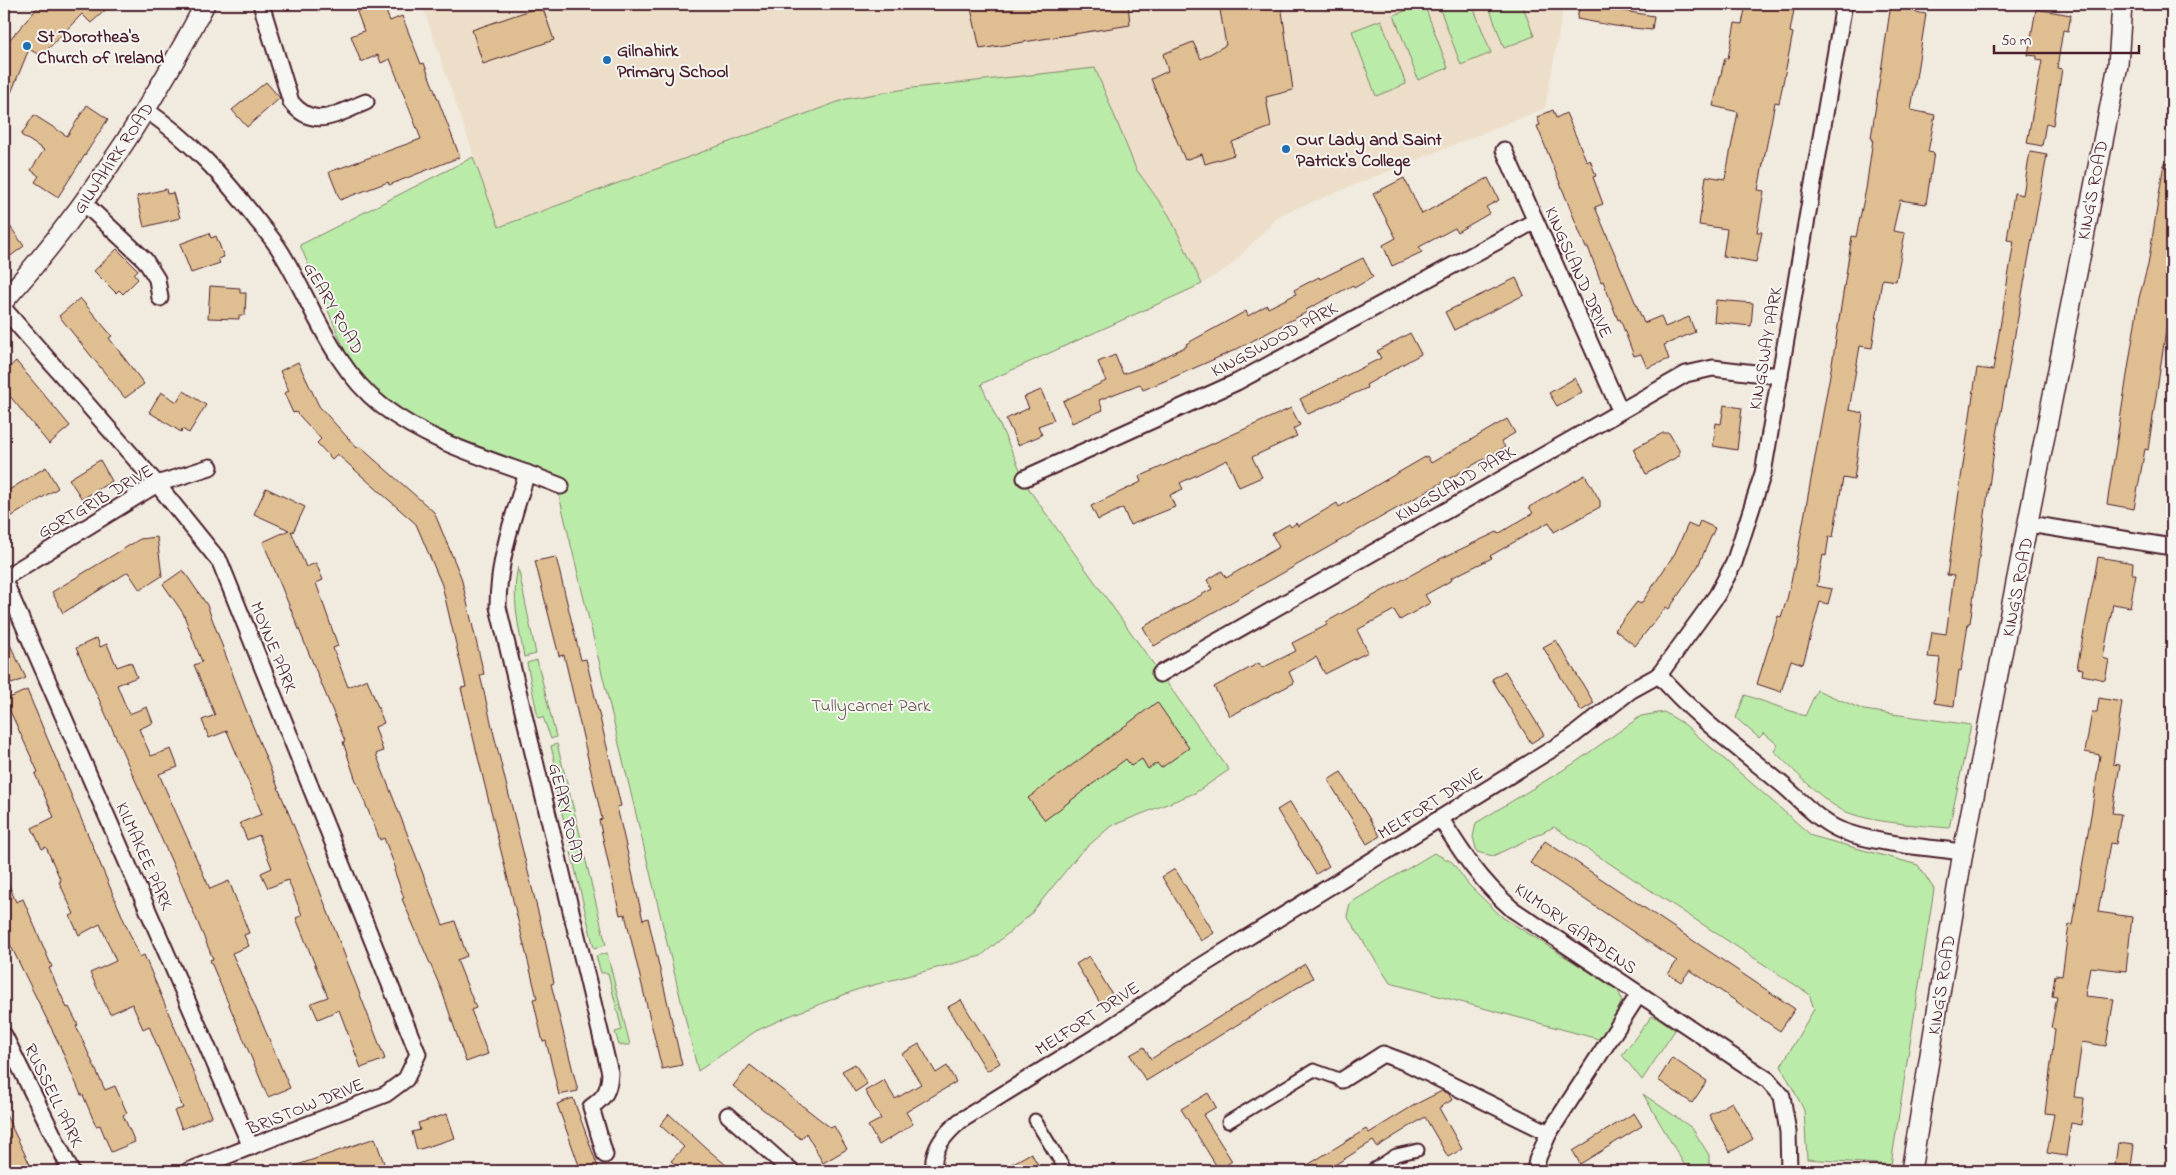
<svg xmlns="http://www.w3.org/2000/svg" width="2176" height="1175" viewBox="0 0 2176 1175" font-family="'Indie Flower',sans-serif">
<rect width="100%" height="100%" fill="#f1ebdf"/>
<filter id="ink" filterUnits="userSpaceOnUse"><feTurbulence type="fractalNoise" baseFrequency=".02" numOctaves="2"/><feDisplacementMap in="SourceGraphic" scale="10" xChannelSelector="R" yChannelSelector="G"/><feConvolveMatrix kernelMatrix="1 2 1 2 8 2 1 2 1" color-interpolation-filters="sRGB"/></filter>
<g filter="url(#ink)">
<polygon fill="#ecdec8" points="422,4 1564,4 1545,108 1280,215 1231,265 1202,284 1169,215 1136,169 1095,68 912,88 846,99 498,227"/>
<g fill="#bbeba9" stroke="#82856a">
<polygon points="1424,4 1448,68 1418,80 1394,15"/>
<polygon points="1438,4 1472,4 1491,53 1461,65"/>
<polygon points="1488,4 1522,4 1534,36 1504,48"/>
<polygon points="1381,20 1406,84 1376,96 1352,31"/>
<polygon points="1095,68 1136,169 1169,215 1202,284 981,384 1030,491 1229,770 1195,793 1111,826 1080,853 1030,915 981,956 859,989 789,1016 756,1031 698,1071 557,487 437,447 394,418 346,353 300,245 473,157 499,227 846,99 912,88"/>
<path d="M 518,567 L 536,654 L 524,657 C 519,627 511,597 518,567 Z"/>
<polygon points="537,660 556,737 551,739 543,717 538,718 527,663"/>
<path d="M 1817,690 L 1864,710 L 1971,725 L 1949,828 C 1919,825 1871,823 1844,811 C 1822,801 1792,768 1774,751 L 1778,745 L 1764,733 L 1759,738 L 1736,718 L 1745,695 L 1805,716 Z"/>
<polygon points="1664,712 1684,724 1812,836 1918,865 1934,889 1891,1165 1807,1159 1804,1110 1781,1066 1814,1009 1809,994 1554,827 1493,856 1477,852 1473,837 1476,823 1573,764 1641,716"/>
<polygon points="557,744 582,842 570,845 552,774 557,772 551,746"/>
<polygon points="583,849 606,945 594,948 571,852"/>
<polygon points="1434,853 1452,862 1468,884 1502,917 1618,990 1622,1001 1602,1040 1390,983 1347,916 1350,903"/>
<polygon points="607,953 630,1045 619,1045 615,1032 622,1030 608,973 601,973 596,956"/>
<polygon points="1652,1016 1660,1019 1675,1030 1642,1080 1622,1055"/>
<polygon points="1643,1094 1692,1128 1709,1155 1709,1171 1688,1171"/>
</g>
<g fill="#dfbf92" stroke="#4a1f2b">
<polygon points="41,4 112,4 91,23 82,14 41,56 29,49 4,110 4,46"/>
<polygon points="354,4 383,4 390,21 402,16 421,64 424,63 460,157 389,185 388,182 340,200 329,172 421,139 390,59 381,63 378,55 361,62 351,36 364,31"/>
<polygon points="970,4 1128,4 1130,25 980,49"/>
<polygon points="1219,4 1281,4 1293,90 1266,97 1271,127 1232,142 1234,155 1205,164 1202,154 1185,160 1151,79 1168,71 1163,54 1193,42 1201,59 1226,45"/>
<polygon points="1580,4 1619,4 1618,10 1654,16 1652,30 1615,26 1577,19"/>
<polygon points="1746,4 1795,4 1790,32 1793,33 1779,103 1775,102 1758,190 1764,191 1757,232 1762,232 1756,262 1723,256 1727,229 1699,225 1706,176 1725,179 1738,112 1713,106 1725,58 1728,58 1735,23 1742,24"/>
<polygon points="1891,4 1916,4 1915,12 1926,14 1911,110 1935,115 1928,152 1934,153 1926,204 1900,200 1893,231 1905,233 1896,281 1882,279 1872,348 1860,346 1849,410 1863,413 1854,480 1843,478 1833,537 1829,536 1826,556 1823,555 1817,586 1832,589 1828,604 1820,602 1803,664 1791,660 1781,692 1757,684 1778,616 1781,617 1787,599 1798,551 1833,358 1852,236 1856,237 1866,189 1873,139 1871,138"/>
<polygon points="542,6 554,40 483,64 472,30"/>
<polygon points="2036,9 2071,15 2068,31 2063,30 2057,68 2062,69 2053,125 2046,123 2042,146 2027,143 2042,61 2037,60 2037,56 2028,55"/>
<polygon points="266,82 280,98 247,127 232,110"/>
<polygon points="87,105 108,119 58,197 35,182 39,176 31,170 44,150 21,135 34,115 67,136"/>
<polygon points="1553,110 1556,118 1566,113 1587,162 1590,160 1596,176 1593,177 1603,204 1595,207 1644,323 1661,316 1665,327 1689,317 1695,332 1664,345 1669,359 1647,368 1641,354 1634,356 1620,319 1618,320 1603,281 1601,282 1588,247 1586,248 1537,126 1540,125 1537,117"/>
<polygon points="2030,152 2047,155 1993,457 1970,623 1968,623 1961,671 1959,670 1954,706 1934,703 1940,658 1928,657 1932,632 1946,634 1954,576 1947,575 1977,368 1993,370 2014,241 2007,240 2014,193 2023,195"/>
<polygon points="2164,163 2172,164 2172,290 2148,450 2145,449 2134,509 2107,504 2139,298 2148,265"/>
<polygon points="1404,178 1422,214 1488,178 1499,200 1486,207 1490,213 1457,232 1455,228 1419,247 1422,252 1392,266 1383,245 1396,238 1373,194"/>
<polygon points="166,189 167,194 173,193 180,218 144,227 137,196"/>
<polygon points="4,218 24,246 4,261"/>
<polygon points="209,233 211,238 216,236 224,257 218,259 220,263 191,273 180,244"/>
<polygon points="117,249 138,270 134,274 138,279 123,294 119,290 116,293 94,271"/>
<polygon points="1363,258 1373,277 1354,288 1353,285 1306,310 1307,312 1235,350 1174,377 1143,390 1140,384 1099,400 1103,410 1072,423 1063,401 1106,381 1098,362 1115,355 1123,374 1148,365 1187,346 1186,344 1246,311 1248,316 1267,305 1268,308 1296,294 1294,290 1319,277 1320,279"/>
<polygon points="1516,278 1524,295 1454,330 1445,312"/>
<polygon points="210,286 240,288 240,293 246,293 245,315 239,315 239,319 208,318"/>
<polygon points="80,298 112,336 109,338 144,384 125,398 59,316"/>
<polygon points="1716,300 1753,303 1751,326 1714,322"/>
<polygon points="1410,333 1421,354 1366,385 1367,388 1308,414 1300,399 1381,358 1377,351"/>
<polygon points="16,361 70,426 49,444 4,389 4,372"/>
<polygon points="298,362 319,406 357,448 359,446 434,512 461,577 484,674 480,675 494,735 545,940 554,983 551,984 578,1091 559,1095 546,1041 543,1042 533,999 537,998 461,688 466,687 442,585 416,524 337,454 332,459 317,443 321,439 296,412 293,413 284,393 289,391 280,371"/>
<polygon points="1575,378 1582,392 1557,406 1549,393"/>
<polygon points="1041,390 1054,420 1038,426 1042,435 1018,445 1006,419 1029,408 1024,397"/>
<polygon points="184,391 206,405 189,433 182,429 181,432 149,412 161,392 177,402"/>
<polygon points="1724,405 1742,408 1737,450 1713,446 1716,423 1721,424"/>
<polygon points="1291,408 1300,425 1293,429 1297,436 1252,457 1262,477 1239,487 1227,460 1180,483 1183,489 1170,495 1175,507 1130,525 1123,508 1098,520 1091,506 1141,482 1139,477"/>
<polygon points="1507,419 1515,433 1501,441 1505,447 1154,646 1143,627 1212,589 1207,580 1222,571 1226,578 1279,547 1272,534 1289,524 1291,527 1296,523 1298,526 1337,503 1339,507 1427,456 1431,463"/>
<polygon points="1663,433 1669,433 1679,450 1679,456 1646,474 1633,449"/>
<polygon points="100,460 112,481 82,499 69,479"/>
<polygon points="46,467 58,488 4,521 4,493"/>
<polygon points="1585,475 1600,501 1600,507 1554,532 1549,522 1490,556 1492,558 1451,578 1452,580 1425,595 1430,603 1400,620 1394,610 1357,630 1368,652 1325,674 1316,657 1289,672 1294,683 1230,716 1214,687 1259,663 1262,668 1296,651 1292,643 1327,625 1326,622 1440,559 1497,532 1498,534 1533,513 1529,507"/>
<polygon points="266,488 305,507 293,532 291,531 306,567 316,563 323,580 316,583 338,646 333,648 348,687 367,679 384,723 375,727 383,751 376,754 443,925 455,921 467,956 457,960 476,1008 471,1010 488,1054 466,1062 442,991 402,899 404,898 394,870 396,869 384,838 380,840 355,778 343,742 345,741 263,542 289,530 254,514"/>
<polygon points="1700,521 1715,528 1698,566 1669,609 1666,607 1635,646 1615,630 1637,602 1641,604 1675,553 1688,524 1697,528"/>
<polygon points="157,537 162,576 140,590 128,572 63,613 52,592 140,539"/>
<polygon points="556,557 581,660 586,659 621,806 617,807 643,920 648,918 682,1065 662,1069 625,914 620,915 615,894 599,820 602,819 564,655 559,656 535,561"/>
<polygon points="2098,557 2133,563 2132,574 2136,574 2130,607 2113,604 2103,658 2109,660 2105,680 2082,675 2083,669 2077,668"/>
<polygon points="183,570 207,605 245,707 307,858 385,1059 361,1068 339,1010 318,1019 311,1003 328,997 296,918 302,915 288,880 268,888 261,873 272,868 259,835 247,840 240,823 262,814 227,731 209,738 202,720 215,715 194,665 202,662 183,613 163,584"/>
<polygon points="4,632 26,678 12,684 4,667"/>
<polygon points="97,638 100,647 107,644 117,667 131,662 137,677 117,685 129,714 147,707 153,723 139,729 151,756 171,749 178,767 159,774 165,788 210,889 229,881 249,933 244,935 249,946 232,953 290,1088 268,1097 210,960 213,959 183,887 76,648"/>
<polygon points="1556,640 1594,703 1581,711 1543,647"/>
<polygon points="1505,671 1544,735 1531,743 1492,679"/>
<polygon points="27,690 128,930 140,957 144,955 212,1116 182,1129 174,1111 183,1108 149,1026 143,1029 132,1004 110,1014 90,973 116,961 100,924 79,935 70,916 74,914 59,882 61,881 46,847 42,849 32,828 54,817 35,774 38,772 5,700"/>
<polygon points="2099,698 2122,702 2113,764 2120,765 2112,813 2121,814 2116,844 2110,843 2098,912 2132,917 2126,971 2090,967 2085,996 2114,999 2106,1046 2082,1042 2074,1097 2084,1098 2081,1125 2071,1123 2066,1156 2047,1153 2054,1114 2045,1113 2055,1029 2051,1028 2057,997 2052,996 2055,975 2062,976 2069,925 2072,925 2092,809 2100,755 2085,752 2092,712 2097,712"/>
<polygon points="1157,702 1189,748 1161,768 1157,763 1148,769 1142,759 1131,766 1126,759 1045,820 1028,798"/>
<polygon points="1341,772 1380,836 1367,844 1328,780"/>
<polygon points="1290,802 1329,866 1316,874 1277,810"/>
<polygon points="1545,841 1795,1009 1780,1031 1690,970 1681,982 1668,974 1677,961 1530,863"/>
<polygon points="1175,869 1214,933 1201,941 1162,877"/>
<polygon points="4,874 16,902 23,899 52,967 49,968 67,1008 69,1007 78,1025 76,1026 105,1090 115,1086 127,1113 123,1115 135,1142 111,1152 100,1125 96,1126 83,1095 81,1095 60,1046 4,932"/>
<polygon points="1089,956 1115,999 1102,1006 1076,964"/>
<polygon points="1305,964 1313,978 1146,1081 1130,1055 1144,1047 1151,1059"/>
<polygon points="961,1000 1000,1063 987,1071 948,1007"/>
<polygon points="919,1044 936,1073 947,1066 956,1082 906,1112 913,1124 879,1145 868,1126 881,1119 865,1091 884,1080 895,1099 921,1084 902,1054"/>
<polygon points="1672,1058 1707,1081 1692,1103 1658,1080"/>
<polygon points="855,1064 867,1084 855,1092 842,1071"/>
<polygon points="750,1065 831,1128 834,1126 847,1149 823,1163 806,1133 801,1139 733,1086"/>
<polygon points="1442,1091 1449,1094 1452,1100 1439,1108 1462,1149 1448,1157 1425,1117 1377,1147 1373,1141 1325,1171 1298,1171 1366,1129 1369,1133 1416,1104"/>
<polygon points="1208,1093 1216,1107 1203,1115 1232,1161 1219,1170 1181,1109"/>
<polygon points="573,1098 598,1167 586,1171 581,1171 557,1104"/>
<polygon points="1732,1102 1753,1139 1730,1152 1709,1115"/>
<polygon points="4,1111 20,1144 33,1171 4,1171"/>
<polygon points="1634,1113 1642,1126 1580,1164 1573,1151"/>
<polygon points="447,1114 455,1138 417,1150 412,1132 420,1130 418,1123"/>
<polygon points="669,1114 705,1147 733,1171 683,1171 671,1161 684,1147 660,1125"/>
<polygon points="375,1138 385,1166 370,1171 287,1171 286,1169"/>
<polygon points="2118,1143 2134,1145 2131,1167 2115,1165"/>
<polygon points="1031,1153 1042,1171 999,1171"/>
</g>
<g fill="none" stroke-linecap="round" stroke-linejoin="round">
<defs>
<g id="pedestrian">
<polyline points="1035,1120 1066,1171"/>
<polyline points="1228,1122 1314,1070 1342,1080"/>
<polyline points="1371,1171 1396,1155 1418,1150"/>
</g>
<g id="minor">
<path d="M 261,4 L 291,102 C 314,131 338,113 366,102"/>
<path d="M 146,110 C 190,140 224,177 256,219 C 264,229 274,240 281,252 C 313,304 331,366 382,406 C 434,446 501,462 561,486"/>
<polyline points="1504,150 1620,410"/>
<polyline points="84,203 145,260 157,279 160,298"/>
<polyline points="4,309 157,484 220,562 418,1054 406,1079 386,1094 188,1171"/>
<path d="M 527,473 C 513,517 498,560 498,607 L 610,1073 C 609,1091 605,1097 591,1107 L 605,1155"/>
<polyline points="1025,478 1237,382 1535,221"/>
<polyline points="2029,524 2172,547"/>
<polyline points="4,578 157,484 210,467"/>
<polyline points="4,580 251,1147"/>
<polyline points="1160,674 1686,374 1713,368 1780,376"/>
<polyline points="1659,675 1717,595 1734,563 1763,473 1844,4"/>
<path d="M 1441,819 C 1463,855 1480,880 1512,909 L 1768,1080 L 1782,1096 L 1788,1132 L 1789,1171"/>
<polyline points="4,1035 71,1171"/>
<polyline points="1342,1080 1383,1054 1407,1063 1549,1133"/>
<polyline points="728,1115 791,1171"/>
<path d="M 934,1171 C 931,1149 945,1134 960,1121 L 1105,1031 L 1198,968 L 1570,738 L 1630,691 L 1659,675 C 1695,717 1741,750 1784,786 C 1801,801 1819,821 1840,830 C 1874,844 1927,847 1963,852"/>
<polyline points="1535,1171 1537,1160 1549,1133 1639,994"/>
</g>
<g id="tertiary">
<path d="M 4,301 C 84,211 150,111 205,4"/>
<polyline points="1911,1171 1963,852 2118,65 2122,4"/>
</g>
</defs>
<use href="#pedestrian" stroke="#4a1f2b" stroke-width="15"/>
<use href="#minor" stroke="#4a1f2b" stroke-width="19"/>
<use href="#tertiary" stroke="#4a1f2b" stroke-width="22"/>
<use href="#pedestrian" stroke="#f6f6f2" stroke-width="11"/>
<use href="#minor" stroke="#f6f6f2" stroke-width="15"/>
<use href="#tertiary" stroke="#f6f6f2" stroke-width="19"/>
</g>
</g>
<g fill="#1f6fb2" stroke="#f6f6f2" stroke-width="2">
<circle cx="27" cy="46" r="5"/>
<circle cx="607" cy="60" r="5"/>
<circle cx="1286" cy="149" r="5"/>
</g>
<g text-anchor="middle" stroke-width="4" stroke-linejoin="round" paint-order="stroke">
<g font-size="18" font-weight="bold" fill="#4a1f2b" stroke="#f6f6f2" text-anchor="start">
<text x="37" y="42">St Dorothea's<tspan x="37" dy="21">Church of Ireland</tspan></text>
<text x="617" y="56">Gilnahirk<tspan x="617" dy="21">Primary School</tspan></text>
<text x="1296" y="145">Our Lady and Saint<tspan x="1296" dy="21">Patrick's College</tspan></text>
</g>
<g font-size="18" fill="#4a1f2b" stroke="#f6f6f2">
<text transform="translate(113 158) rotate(-56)" y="6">GILNAHIRK ROAD</text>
<text transform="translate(2092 190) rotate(-79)" y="6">KING'S ROAD</text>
<text transform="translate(1579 272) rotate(66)" y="6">KINGSLAND DRIVE</text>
<text transform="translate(334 308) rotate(60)" y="6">GEARY ROAD</text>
<text transform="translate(1274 339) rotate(-28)" y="6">KINGSWOOD PARK</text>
<text transform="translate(1765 348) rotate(-80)" y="6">KINGSWAY PARK</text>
<text transform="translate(1455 483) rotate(-30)" y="6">KINGSLAND PARK</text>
<text transform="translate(95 501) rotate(-30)" y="6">GORTGRIB DRIVE</text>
<text transform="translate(2017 587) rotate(-79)" y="6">KING'S ROAD</text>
<text transform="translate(274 647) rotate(68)" y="6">MOYNE PARK</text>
<text transform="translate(1430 803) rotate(-32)" y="6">MELFORT DRIVE</text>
<text transform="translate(567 813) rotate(76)" y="6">GEARY ROAD</text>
<text transform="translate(145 856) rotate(66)" y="6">KILMAKEE PARK</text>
<text transform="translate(1576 928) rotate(35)" y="6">KILMORY GARDENS</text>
<text transform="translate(1941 985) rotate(-81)" y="6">KING'S ROAD</text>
<text transform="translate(1087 1018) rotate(-33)" y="6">MELFORT DRIVE</text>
<text transform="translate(54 1095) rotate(64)" y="6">RUSSELL PARK</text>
<text transform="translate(305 1106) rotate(-22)" y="6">BRISTOW DRIVE</text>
</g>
<g font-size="18" fill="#66524a" stroke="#f6f6f2">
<text x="871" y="711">Tullycarnet Park</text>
</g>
</g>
<rect width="2176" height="1175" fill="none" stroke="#f6f6f2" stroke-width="20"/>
<rect x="10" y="10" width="2156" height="1155" fill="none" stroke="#4a1f2b" stroke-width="2" filter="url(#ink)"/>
<path d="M1994 45v8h145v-8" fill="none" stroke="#4a1f2b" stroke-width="2.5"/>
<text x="2001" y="45" font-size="15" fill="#4a1f2b" stroke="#f6f6f2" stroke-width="4" paint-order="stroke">50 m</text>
</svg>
